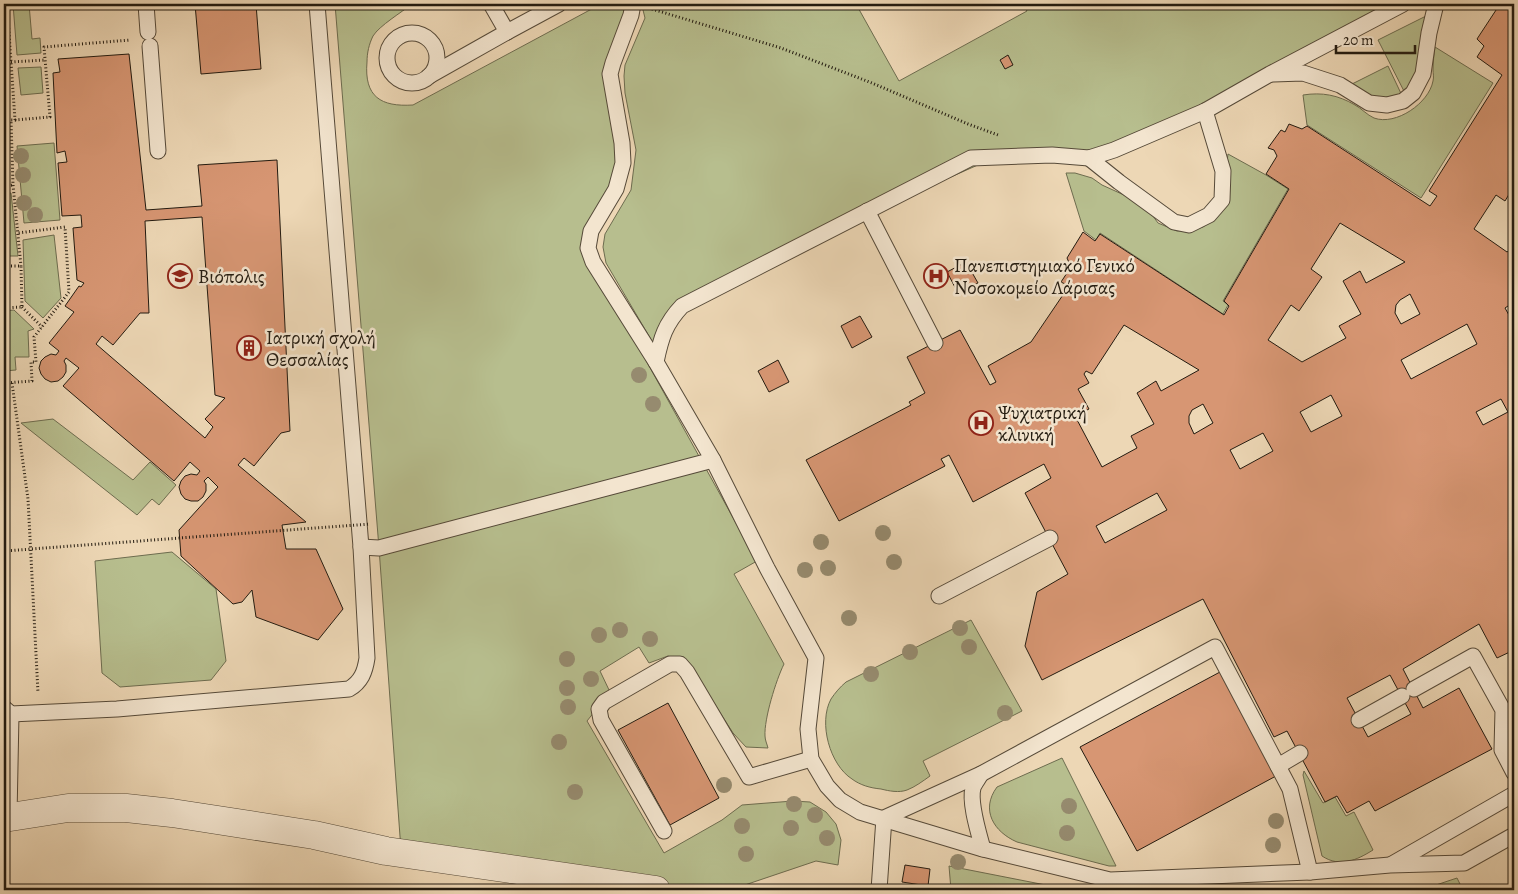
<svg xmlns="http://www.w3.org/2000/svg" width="1518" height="894" viewBox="0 0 1518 894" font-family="Alegreya,serif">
<rect width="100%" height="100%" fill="#edd7b5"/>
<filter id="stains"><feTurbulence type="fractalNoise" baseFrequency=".004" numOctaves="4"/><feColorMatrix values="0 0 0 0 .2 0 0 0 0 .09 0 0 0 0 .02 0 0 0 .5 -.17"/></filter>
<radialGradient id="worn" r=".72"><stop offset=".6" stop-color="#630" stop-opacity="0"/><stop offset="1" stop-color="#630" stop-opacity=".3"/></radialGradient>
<g fill="#b7be8e" stroke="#6d6c4f">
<polygon points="13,4 29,4 32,39 40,38 41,53 17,55"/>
<path d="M 335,4 L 412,4 C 402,12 379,26 373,36 C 369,44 367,53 367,62 C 364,97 381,107 413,105 L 601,4 L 629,4 L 612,74 L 622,151 L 593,233 L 591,261 L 757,561 L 734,574 L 784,664 C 776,680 764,719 765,736 C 765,740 767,744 768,748 L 746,747 L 733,733 L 700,681 L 679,659 L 668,656 L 649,663 L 639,647 L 600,671 L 610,692 L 587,721 L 664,853 L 722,820 L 742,805 L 793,801 L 810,802 L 826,812 L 836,824 L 841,840 L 838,865 L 816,861 L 730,890 L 686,890 L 401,850 L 379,548 Z"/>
<polygon points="643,4 856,4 899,81 1027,11 1023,4 1398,4 1114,156 989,160 744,269 681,301 656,348 606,263 603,247 605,234 631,190 636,150 625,93 624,76 625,65 645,18 642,6"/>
<polygon points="1426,16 1429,22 1409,101 1378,40"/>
<path d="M 1435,47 L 1493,83 L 1421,198 L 1307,125 L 1303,95 C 1322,92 1338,95 1355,105 C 1361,108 1367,115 1374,118 C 1396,126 1429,103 1433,81 C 1434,77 1433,73 1433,70 C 1433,62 1434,54 1435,47 Z"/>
<polygon points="1388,66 1406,104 1342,89"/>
<polygon points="41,67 43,93 21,95 18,68"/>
<polygon points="54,143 60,220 24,223 17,146"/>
<polygon points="1228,154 1266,175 1288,189 1223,301 1228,305 1223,314 1100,233 1096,240 1084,231 1066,173 1075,173 1092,178 1102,185 1135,200 1150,212 1158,223 1177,231 1192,230 1203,227 1214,219 1226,170"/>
<polygon points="4,190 5,194 11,193 18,256 8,256 4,261"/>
<polygon points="54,235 61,298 43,318 25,301 23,240"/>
<polygon points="14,310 34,329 28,331 29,357 15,357 16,370 4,371 4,311"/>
<polygon points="53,419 133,480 150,462 176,485 159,505 152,499 137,515 21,423"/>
<polygon points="172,552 216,589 226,661 211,680 120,687 102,673 95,561"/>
<path d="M 971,620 L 1022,711 L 923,761 L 930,776 C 923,781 915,787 907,790 C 899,793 889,791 881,789 C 870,788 860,785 852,779 C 830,765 818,723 831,699 C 835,693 840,687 846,682 Z"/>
<path d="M 1062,758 L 1116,866 L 1109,866 L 1017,842 C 994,832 980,810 997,787 Z"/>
<path d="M 1304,771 L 1323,803 L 1335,797 L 1346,816 L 1354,812 L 1373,850 C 1357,860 1340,868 1322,856 L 1303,775 Z"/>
<polygon points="949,866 1071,890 951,890"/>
<polygon points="1457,878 1463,890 1421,890"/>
</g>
<g fill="#d79673" stroke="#231b10" fill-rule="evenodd">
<polygon points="195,4 256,4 261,69 201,74"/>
<path d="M 1500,4 L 1514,13 L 1514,186 L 1505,201 L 1496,195 L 1474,229 L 1507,252 L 1514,247 L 1514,302 L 1505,308 L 1514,324 L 1514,566 L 1511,567 L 1514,574 L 1514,650 L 1497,658 L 1479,624 L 1403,669 L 1423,708 L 1459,688 L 1492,749 L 1375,811 L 1369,801 L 1347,813 L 1337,796 L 1325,802 L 1287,731 L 1274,737 L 1203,599 L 1042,680 L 1025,646 L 1037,592 L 1068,574 L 1025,493 L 1051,478 L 1044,464 L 973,502 L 949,455 L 941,459 L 945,466 L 839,521 L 806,460 L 911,405 L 909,402 L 925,393 L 907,357 L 960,330 L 990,385 L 996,382 L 988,366 L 1031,342 L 1069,286 L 1061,282 L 1071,267 L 1067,258 L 1083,232 L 1095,241 L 1100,234 L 1224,315 L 1229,306 L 1224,301 L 1289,189 L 1266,174 L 1277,156 L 1274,150 L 1268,148 L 1281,130 L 1285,132 L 1289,124 L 1302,129 L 1307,126 L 1430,206 L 1437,196 L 1429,191 L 1502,75 L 1477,57 L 1484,46 L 1477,39 ZM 1340,223 L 1405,262 L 1366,283 L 1360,271 L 1343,281 L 1361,314 L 1339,326 L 1346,338 L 1302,362 L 1268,340 L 1291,305 L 1299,311 L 1322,277 L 1311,269 ZM 1410,294 L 1420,314 L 1401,324 L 1395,313 L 1396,305 L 1400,300 ZM 1467,324 L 1477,344 L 1411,379 L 1401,360 ZM 1124,325 L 1199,370 L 1161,391 L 1156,381 L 1137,393 L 1154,424 L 1131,436 L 1137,448 L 1102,467 L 1075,416 L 1089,409 L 1078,389 L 1089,383 L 1084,374 L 1086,371 L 1092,374 ZM 1331,395 L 1342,416 L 1311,432 L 1300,412 ZM 1501,399 L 1508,412 L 1483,425 L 1476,412 ZM 1203,404 L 1213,423 L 1194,434 L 1189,423 L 1189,416 L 1192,410 ZM 1263,433 L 1273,451 L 1240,469 L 1230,450 ZM 1157,493 L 1167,510 L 1105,543 L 1096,526 ZM 1390,675 L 1411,714 L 1368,737 L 1347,698 Z"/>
<path d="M 129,54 L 146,210 L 202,206 L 198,165 L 277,160 L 290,431 L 281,433 L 254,466 L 244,458 L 238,465 L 306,522 L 282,525 L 286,549 L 316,549 L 343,609 L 318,640 L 256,617 L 252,590 L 242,602 L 233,604 L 181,556 L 179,530 L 218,487 L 208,477 L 204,481 L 206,484 L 206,491 L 203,497 L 198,501 L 191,501 L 185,499 L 181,494 L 179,487 L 181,481 L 185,476 L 191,474 L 197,475 L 200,471 L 190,462 L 174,481 L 63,386 L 79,368 L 66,358 L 64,361 L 66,365 L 66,372 L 63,377 L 58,381 L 51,382 L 45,379 L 41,374 L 39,368 L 41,361 L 45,357 L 51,354 L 56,355 L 59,351 L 49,343 L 74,312 L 65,306 L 79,286 L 81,287 L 84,283 L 77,280 L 73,228 L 82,227 L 81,215 L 62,216 L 58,163 L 67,162 L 65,151 L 57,153 L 53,73 L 60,72 L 58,59 ZM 202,217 L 215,395 L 225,398 L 205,419 L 213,427 L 205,438 L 96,344 L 102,336 L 113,345 L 140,313 L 149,313 L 145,221 Z"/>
<polygon points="1008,55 1013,65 1005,69 1000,60"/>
<polygon points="966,262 978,283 958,293 947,272"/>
<polygon points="860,316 872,337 852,348 841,326"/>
<polygon points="778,360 789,382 769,392 758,371"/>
<polygon points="1220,672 1276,776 1137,851 1080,747"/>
<polygon points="668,703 719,798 670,825 618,730"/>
<polygon points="905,865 930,869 928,886 902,882"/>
</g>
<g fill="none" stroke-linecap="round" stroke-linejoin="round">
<defs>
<g id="service">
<polyline points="146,4 148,32"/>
<polyline points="491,4 507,32"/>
<polyline points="633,4 631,15 613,63 610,74 622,143 623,163 616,189 591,231 588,248 593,262 656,362 713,460 767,568 816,658 808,729 811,759 827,786 840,800 860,812 983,849 1110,880 1310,872 1390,865 1464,863 1514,835"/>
<circle cx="412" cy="58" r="25"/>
<polyline points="150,46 158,151"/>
<polyline points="1273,74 1303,73 1340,85 1369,103 1387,105 1403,101 1413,93 1423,74 1429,33 1436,4"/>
<polyline points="429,76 507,32 559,4"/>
<polyline points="1089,158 1119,182 1174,222 1189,225 1209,215 1222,200 1223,171 1205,111"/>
<polyline points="867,211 935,343"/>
<path d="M 656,362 C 661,338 665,324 682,306 L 971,158 L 1052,155 L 1089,158 L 1114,150 L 1205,111 L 1270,74 L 1403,4"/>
<polyline points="361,547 379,548 713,460"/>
<polyline points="939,596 1050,538"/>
<polyline points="1414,689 1473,656 1503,710 1502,750 1514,773"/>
<path d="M 4,708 L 11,714 L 117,709 L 349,689 C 361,682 365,672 367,658 L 361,547 L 317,4"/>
<polyline points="1359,720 1402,696"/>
<polyline points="1278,766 1300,753"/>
<path d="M 981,774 C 979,778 974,784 973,788 C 969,803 979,834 983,849"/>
<polyline points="9,817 11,714"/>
<polyline points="664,831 601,720 599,709 604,702 670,664 680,664 687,672 749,777 811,759"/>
<polyline points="1392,864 1514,794"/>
<polyline points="879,890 884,818 981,774 1215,647 1290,789 1310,872"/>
</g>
<polyline id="tertiary" points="4,818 68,808 126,808 172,813 314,835 386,851 656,890"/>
</defs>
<use href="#service" stroke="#564a39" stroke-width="17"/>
<use href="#tertiary" stroke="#564a39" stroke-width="29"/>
<g stroke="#231b10" stroke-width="3" stroke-dasharray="1 2.5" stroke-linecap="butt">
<polyline points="7,4 15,120 11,120 13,185 21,266"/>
<polyline points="652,9 781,48 872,83 968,124 998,135"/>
<polyline points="11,62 45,60"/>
<polyline points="15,120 50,117 44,47 130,40"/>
<polyline points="4,186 13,185"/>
<polyline points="4,266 21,266 22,307 4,308"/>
<polyline points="22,307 42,327"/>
<polyline points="4,383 32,381 31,362 36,362 34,337 69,292 65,227 18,233"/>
<polyline points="12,383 28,499 38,693"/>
</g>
<use href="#service" stroke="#f3e5cf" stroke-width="15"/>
<use href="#tertiary" stroke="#f3e5cf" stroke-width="28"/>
<polyline stroke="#231b10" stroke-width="3" stroke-dasharray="1 2.5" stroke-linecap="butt" points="4,551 370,524"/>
</g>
<g fill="#968b6f">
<circle cx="21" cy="156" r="8"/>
<circle cx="23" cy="175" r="8"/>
<circle cx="24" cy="203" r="8"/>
<circle cx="35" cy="215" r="8"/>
<circle cx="639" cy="375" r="8"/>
<circle cx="653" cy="404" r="8"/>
<circle cx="883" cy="533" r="8"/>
<circle cx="821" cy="542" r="8"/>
<circle cx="894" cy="562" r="8"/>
<circle cx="828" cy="568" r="8"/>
<circle cx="805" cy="570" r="8"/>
<circle cx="849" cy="618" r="8"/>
<circle cx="960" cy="628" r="8"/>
<circle cx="620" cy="630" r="8"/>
<circle cx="599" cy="635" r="8"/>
<circle cx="650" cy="639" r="8"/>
<circle cx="969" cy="647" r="8"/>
<circle cx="910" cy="652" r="8"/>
<circle cx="567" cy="659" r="8"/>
<circle cx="871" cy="674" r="8"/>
<circle cx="591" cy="679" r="8"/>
<circle cx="567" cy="688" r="8"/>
<circle cx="568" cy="707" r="8"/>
<circle cx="1005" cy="713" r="8"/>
<circle cx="559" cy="742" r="8"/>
<circle cx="724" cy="785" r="8"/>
<circle cx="575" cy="792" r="8"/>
<circle cx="794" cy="804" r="8"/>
<circle cx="1069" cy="806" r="8"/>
<circle cx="815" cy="815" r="8"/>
<circle cx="1276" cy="821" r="8"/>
<circle cx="742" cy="826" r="8"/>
<circle cx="791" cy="828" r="8"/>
<circle cx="1067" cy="833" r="8"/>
<circle cx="827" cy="838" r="8"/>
<circle cx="1273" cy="845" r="8"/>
<circle cx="746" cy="854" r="8"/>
<circle cx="958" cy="862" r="8"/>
</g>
<defs>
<symbol id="university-ring" viewBox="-11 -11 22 22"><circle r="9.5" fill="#f3e5cf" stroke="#8f2418" stroke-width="1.5"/><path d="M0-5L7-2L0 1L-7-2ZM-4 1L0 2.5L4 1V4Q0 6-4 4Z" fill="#8f2418"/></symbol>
<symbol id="hospital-ring" viewBox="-11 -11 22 22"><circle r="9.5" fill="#f3e5cf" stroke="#8f2418" stroke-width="1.5"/><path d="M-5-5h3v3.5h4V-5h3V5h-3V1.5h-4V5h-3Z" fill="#8f2418"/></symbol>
<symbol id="building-ring" viewBox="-11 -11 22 22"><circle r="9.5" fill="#f3e5cf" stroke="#8f2418" stroke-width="1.5"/><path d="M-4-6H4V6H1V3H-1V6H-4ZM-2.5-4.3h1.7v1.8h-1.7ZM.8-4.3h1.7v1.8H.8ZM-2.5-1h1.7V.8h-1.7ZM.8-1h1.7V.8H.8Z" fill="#8f2418"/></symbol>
</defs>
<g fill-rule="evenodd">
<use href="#university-ring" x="166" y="262" width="28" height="28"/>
<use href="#hospital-ring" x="922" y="262" width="28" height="28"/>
<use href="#building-ring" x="235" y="334" width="28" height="28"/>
<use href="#hospital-ring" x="967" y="409" width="28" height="28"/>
</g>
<g text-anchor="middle" stroke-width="5" stroke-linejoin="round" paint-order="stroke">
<g font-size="19" fill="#231b10" stroke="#f3e5cf" text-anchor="start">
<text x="954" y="272">Πανεπιστημιακό Γενικό<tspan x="954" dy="22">Νοσοκομείο Λάρισας</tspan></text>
<text x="198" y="283">Βιόπολις</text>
<text x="266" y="344">Ιατρική σχολή<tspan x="266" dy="22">Θεσσαλίας</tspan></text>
<text x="998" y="419">Ψυχιατρική<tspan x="998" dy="22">κλινική</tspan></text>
</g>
</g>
<rect width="1518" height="894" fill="none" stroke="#edd7b5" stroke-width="20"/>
<rect x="5" y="5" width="1508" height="884" fill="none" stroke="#231b10" stroke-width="2.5"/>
<rect x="10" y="10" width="1498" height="874" fill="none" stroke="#231b10"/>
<path d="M1336 45v8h79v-8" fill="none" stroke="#231b10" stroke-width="2.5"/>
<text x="1343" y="45" font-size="15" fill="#231b10" stroke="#f3e5cf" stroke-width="4" paint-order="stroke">20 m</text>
<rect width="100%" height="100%" filter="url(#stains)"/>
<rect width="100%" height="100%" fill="url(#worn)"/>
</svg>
